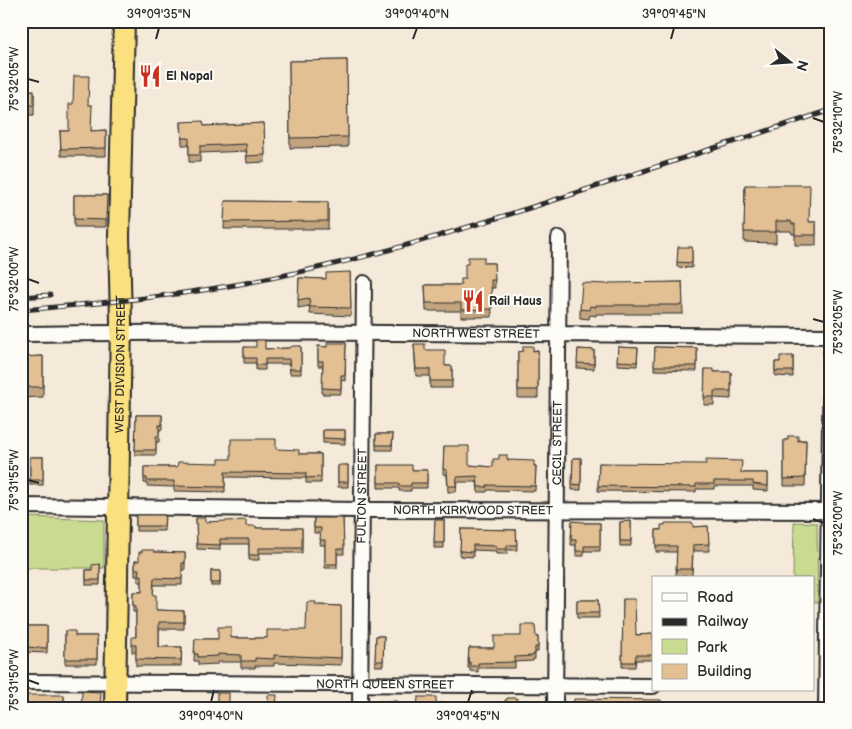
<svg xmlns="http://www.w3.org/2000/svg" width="852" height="729" viewBox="0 0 852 729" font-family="'Balsamiq Sans',sans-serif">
<rect width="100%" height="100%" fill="#f5ead9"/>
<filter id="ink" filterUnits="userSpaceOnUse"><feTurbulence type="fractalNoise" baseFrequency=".02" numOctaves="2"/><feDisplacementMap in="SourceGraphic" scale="10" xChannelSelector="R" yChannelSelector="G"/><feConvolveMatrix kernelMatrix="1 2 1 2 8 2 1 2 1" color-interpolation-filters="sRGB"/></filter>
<g filter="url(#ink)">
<g fill="#c9db90" stroke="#7a835e">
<polygon points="25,517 104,520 104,568 24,568"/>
<polygon points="794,522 817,523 818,602 813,602 813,578 793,578"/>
</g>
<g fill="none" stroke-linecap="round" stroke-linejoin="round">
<defs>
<g id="minor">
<path id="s1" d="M 21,334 C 291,330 561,335 831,336"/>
<path id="s2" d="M 21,506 L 362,510 L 829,511"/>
<path id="s3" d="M 21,682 L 653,686"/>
<path id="s4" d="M 360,708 L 364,283"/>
<path id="s5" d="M 555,708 L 559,238"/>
<polyline points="826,708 831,354"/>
</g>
<g id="highway">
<path id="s6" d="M 115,708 L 121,321 L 119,237 L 124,21"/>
</g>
</defs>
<use href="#minor" stroke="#2b2b2b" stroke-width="18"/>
<use href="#highway" stroke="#2b2b2b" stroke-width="24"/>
<use href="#minor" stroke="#fdfcf7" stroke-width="14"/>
<use href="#highway" stroke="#fbe080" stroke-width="20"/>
<defs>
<g id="rail">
<polyline points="21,297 50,295"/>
<path d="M 21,310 C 105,303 189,295 271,278 C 372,258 470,227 567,196 C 655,167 743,139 831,110"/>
</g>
</defs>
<use href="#rail" stroke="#2b2b2b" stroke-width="5"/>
<use href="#rail" stroke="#fdfcf7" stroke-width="3" stroke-dasharray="9" stroke-linecap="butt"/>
</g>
<g fill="#c2a57f" stroke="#2b2b2b">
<polygon points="347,60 348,147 290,148 289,61"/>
<polygon points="21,65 23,91 34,90 34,115 21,115"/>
<polygon points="88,105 91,131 106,130 106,156 61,156 60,131 69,131"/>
<polygon points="181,122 204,126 264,123 265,162 247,163 246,151 200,153 200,162 189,162 189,145 182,145"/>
<polygon points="745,185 809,222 816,222 816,245 795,245 795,234 792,234 791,231 776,231 776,243 744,242"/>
<polygon points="74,195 107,195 106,227 74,227"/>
<polygon points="225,201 328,202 328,229 224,229"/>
<polygon points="692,247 692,268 677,267 677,262"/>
<polygon points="484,263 494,263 495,288 491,288 492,317 461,317 461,311 426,311 425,285 461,285 465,279"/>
<polygon points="350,272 351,316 310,314 309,306 298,308 299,278 326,279"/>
<polygon points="682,282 683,314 596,314 596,316 590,315 589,319 580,318 580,309 609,284"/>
<polygon points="346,343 345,381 341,380 341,394 322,394 323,366 318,366 318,346 327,347"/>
<polygon points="414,344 425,350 445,366 452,366 452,388 430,388 430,376 416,376"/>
<polygon points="301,346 301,374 290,374 289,364 265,364 265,370 256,370 256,363 244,363 244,347 265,349 289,348"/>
<polygon points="618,347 638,348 637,366 617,365"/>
<polygon points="655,347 697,348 697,371 654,370"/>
<polygon points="578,349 594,350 594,369 577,368"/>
<polygon points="538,350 538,398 518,398 518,352"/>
<polygon points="43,356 43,397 21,398 21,357"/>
<polygon points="793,356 793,377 775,376 775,362 780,362"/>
<polygon points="705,369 714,372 731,372 731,399 714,398 714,405 704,405"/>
<polygon points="136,415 162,415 162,430 159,430 159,442 156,442 156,455 135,455"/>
<polygon points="323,430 345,430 345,444 323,443"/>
<polygon points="376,434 393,434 392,450 376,450"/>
<polygon points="784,440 806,440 805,486 784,486"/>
<polygon points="444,446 469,465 493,467 507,460 536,466 535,491 487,490 487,492 478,492 477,482 457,482 456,492 448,492 447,475 443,474"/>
<polygon points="276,449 299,454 321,454 321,483 306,483 306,478 225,477 225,492 174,491 174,487 147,486 147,483 144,483 144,467 177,467 219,463 231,459"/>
<rect x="30" y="457" width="13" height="28"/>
<polygon points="573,458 581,458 581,490 572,490"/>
<polygon points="599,463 742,473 768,473 768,491 753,490 753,486 714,486 714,489 696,489 696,492 598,491"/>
<polygon points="348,465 348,487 338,487 338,466"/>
<polygon points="378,465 412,470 427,470 427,488 411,488 411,491 399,491 399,488 378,488"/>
<polygon points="136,515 165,515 164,531 136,531"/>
<polygon points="196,518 205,522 246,526 256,528 302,528 302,553 259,553 259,560 249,560 249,544 220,544 220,550 197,549"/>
<polygon points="314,518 343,518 344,554 337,554 337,568 325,568 325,545 320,545 321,533 314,533"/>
<polygon points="435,520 444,520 444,548 434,548"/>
<polygon points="572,521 584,523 600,523 600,551 584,551 584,556 576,556 576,545 571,545"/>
<polygon points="631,521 631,546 620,546 620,522"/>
<polygon points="708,526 709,551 693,551 692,576 676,576 677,552 656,552 656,530"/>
<polygon points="461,529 516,530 517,550 507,550 507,554 496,554 496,551 473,550 473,557 460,556"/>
<polygon points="154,552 185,553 185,570 182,570 182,585 154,585 153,595 156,610 184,611 184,629 159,629 159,647 182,647 181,666 136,666 136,652 132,652 132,645 136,637 136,612 133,612 133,592 142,592 142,582 138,582 138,576 135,576 135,561 139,561"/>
<polygon points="100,564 100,585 86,585 86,570 92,570"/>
<rect x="211" y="571" width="9" height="15"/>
<polygon points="623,599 636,635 653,634 653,660 636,660 635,667 622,667"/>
<polygon points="577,600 598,600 599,618 577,618"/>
<polygon points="316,605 341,606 341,665 274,663 274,666 255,666 255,668 241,668 241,662 218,662 218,664 198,665 198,661 194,661 195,639 218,639 231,638 267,638 306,630"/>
<polygon points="21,626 47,626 47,653 21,652"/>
<polygon points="65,631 75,636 97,636 97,664 65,664"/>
<polygon points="376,636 384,636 383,666 375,666"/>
<polygon points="521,636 538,637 538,652 535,652 535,659 533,659 533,661 515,662 515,668 478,668 478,672 470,671 470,668 468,668 469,648 494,648"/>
<polygon points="64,695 64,708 21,708"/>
</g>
<g fill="#e2c094" stroke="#2b2b2b">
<polygon points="347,60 348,137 290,138 289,61"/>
<polygon points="21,65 22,65 23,91 34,90 34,105 21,105"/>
<polygon points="74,76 89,76 88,105 92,105 91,131 106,130 106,148 61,149 60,131 69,131 69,104 73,104"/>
<polygon points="203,121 204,126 264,123 265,155 247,156 246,144 200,146 200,155 189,155 189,138 182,138 181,122"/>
<polygon points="745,185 810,185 809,222 816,222 816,235 795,235 795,224 792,224 791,221 776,221 776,232 744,232"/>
<polygon points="74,195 107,195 106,220 74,219"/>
<polygon points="225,201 328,202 328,221 224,222"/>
<polygon points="678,247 692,247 692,263 677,262"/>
<polygon points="468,257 484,257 484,263 494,263 495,280 491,280 492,309 461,310 461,303 426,303 425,285 461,285 461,279 465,279 465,264 468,264"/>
<polygon points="350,272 351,308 310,307 309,298 298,300 299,278 326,279 326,273"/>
<polygon points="682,282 683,305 596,305 596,307 590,306 589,310 580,309 582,283 609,284 609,283"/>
<polygon points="256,340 265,340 265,349 289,348 293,346 301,346 301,369 290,369 289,359 265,359 265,365 256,365 256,358 244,358 244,347 256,347"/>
<polygon points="327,343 346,343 345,375 341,375 341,389 322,388 323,361 318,361 318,346 327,347"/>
<polygon points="414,344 425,344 425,350 445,350 445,366 452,366 452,381 430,381 430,369 416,369"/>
<polygon points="523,346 533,346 533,351 538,350 538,390 518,390 518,352 523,351"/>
<polygon points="618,347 638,348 637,362 617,361"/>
<polygon points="655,347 697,348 697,366 654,366"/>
<polygon points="578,349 594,350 594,364 577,363"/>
<polygon points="43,356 43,387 21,387 21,357"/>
<polygon points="780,356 793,356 793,371 775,371 775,362 780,362"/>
<polygon points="705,369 714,369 714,372 731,372 731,391 714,391 714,397 704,397"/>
<polygon points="136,415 162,415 162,425 159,425 159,436 156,436 156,450 135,450"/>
<polygon points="323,430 345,430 345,439 323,438"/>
<polygon points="376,434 393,434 392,445 376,445"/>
<polygon points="788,436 798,436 798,441 806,440 805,478 784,479 784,440 788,440"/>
<polygon points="231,439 276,439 276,449 299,450 299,454 321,454 321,477 306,478 306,473 225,472 225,487 174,486 174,481 147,481 147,478 144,478 144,467 177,467 178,462 219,463 219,459 231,459"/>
<polygon points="444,446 469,446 469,465 493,467 493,459 499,459 499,455 507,455 507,460 534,461 534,466 536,466 535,486 487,485 487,487 478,487 477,476 457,477 456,486 448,486 447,470 443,469"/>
<rect x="30" y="457" width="13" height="23"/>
<polygon points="573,458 581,458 581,485 572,484"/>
<polygon points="706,460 742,461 741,473 768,473 768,486 753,484 753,481 714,481 714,484 696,484 696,487 598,486 599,463 706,464"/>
<polygon points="340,465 348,465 348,482 338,482 338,466"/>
<polygon points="378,465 412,465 412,470 427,470 427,483 411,483 411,486 399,486 399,483 378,483"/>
<polygon points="136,515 165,515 164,526 136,526"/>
<polygon points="196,518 205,518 205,522 246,520 246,526 256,526 256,528 302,528 302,548 259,548 259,555 249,555 249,539 220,539 220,545 197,544"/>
<polygon points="314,518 343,518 344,549 337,549 337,564 325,564 325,540 320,540 321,528 314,528"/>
<polygon points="435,520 444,520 444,543 434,543"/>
<polygon points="572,521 584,522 584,523 600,523 600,546 584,546 584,551 576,551 576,540 571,540"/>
<polygon points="631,521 631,541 620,541 620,522"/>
<polygon points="665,523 693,523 693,527 708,526 709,544 693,545 692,569 676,569 677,546 656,546 656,530 661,530 661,525 665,525"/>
<polygon points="461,529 516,530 517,545 507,545 507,549 496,549 496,546 473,545 473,552 460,551"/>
<polygon points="142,550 154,550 154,552 185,553 185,563 182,563 182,579 154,578 153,595 156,595 156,610 184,611 184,622 159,622 159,647 182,647 181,660 136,659 136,645 132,645 132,637 136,637 136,606 133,605 133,592 142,592 142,575 138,575 139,569 135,569 135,561 139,561 139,552 142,552"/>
<polygon points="100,564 100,580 86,580 86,570 92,570 92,565"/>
<rect x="211" y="571" width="9" height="12"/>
<polygon points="623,599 635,599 636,635 653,634 653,655 636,655 635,662 622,662"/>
<polygon points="577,600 598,600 599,613 577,613"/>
<polygon points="307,602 316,602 316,605 341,606 341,658 274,655 274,659 255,658 255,661 241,661 241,655 218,654 218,656 198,657 198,654 194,654 195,639 218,639 218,627 231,627 231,638 267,638 267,630 306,630"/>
<polygon points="521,625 535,625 536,637 538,637 538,647 535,647 535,654 533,654 533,656 515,657 515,662 478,663 478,666 470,666 470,662 468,662 469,648 494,648 494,636 521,636"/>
<polygon points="21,626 47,626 47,648 21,647"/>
<polygon points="65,631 75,631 75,636 97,636 97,659 65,659"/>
<polygon points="376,636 384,636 383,661 375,661"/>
<polygon points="82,691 101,692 100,708 81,708"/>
<rect x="217" y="693" width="12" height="15"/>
<polygon points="21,695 64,695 64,708 53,708 53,704 36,704 36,708 21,708"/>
<polygon points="268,695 277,695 276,708 268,708"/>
<polygon points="418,697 436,697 436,703 468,704 469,704 469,708 417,708"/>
<polygon points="507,698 517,698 516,708 490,708 490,704 505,705 505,700 507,700"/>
<polygon points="574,699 661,700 661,705 689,705 689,708 574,708"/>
<rect x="380" y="701" width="17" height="7"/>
<rect x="776" y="704" width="9" height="4"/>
</g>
</g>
<path fill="none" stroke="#2b2b2b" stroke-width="2" d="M 156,39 L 159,28M 413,39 L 417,28M 671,39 L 674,28M 28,79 L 39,82M 813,118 L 824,122M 28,279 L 39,283M 813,319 L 824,322M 28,480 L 39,483M 813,519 L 824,523M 28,680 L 39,684M 211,702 L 214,690M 468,702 L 472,690"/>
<defs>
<symbol id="restaurant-bare" viewBox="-9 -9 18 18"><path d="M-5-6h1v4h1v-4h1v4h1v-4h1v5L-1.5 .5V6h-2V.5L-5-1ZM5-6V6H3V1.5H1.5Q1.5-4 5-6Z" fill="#c8321e" stroke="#fdfcf7" stroke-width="2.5" paint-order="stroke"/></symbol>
</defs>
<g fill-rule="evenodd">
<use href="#restaurant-bare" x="134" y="60" width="32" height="32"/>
<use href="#restaurant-bare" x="457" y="285" width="32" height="32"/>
</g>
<g text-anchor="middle" stroke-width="4" stroke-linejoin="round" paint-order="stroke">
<g font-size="12" font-weight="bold" fill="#2b2b2b" stroke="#fdfcf7" text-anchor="start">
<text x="166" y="80">El Nopal</text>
<text x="489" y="305">Rail Haus</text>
</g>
<g font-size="12" fill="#2b2b2b" stroke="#fdfcf7">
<text dy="4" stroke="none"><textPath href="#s1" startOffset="455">NORTH WEST STREET</textPath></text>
<text dy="4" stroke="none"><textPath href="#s6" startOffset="344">WEST DIVISION STREET</textPath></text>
<text dy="4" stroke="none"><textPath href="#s5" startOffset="265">CECIL STREET</textPath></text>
<text dy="4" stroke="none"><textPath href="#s4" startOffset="212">FULTON STREET</textPath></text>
<text dy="4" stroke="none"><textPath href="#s2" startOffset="452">NORTH KIRKWOOD STREET</textPath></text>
<text dy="4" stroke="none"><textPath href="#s3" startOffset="364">NORTH QUEEN STREET</textPath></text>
</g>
</g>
<rect width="852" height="729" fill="none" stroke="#fdfcf7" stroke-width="55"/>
<rect x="652" y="576" width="162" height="115" fill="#fdfcf7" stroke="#a9a8a5"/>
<rect x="662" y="593" width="25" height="8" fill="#fdfcf7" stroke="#a9a8a5"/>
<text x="697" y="602" font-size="15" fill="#2b2b2b">Road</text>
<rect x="662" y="618" width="25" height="8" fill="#2b2b2b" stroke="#a9a8a5"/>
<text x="697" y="626" font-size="15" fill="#2b2b2b">Railway</text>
<rect x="662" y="639" width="25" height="15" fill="#c9db90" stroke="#a9a8a5"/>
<text x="697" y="652" font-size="15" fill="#2b2b2b">Park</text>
<rect x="662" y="664" width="25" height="15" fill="#e2c094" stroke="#a9a8a5"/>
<text x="697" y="676" font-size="15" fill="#2b2b2b">Building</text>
<g transform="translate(790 62) rotate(107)" stroke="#fdfcf7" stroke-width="4" paint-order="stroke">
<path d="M0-4L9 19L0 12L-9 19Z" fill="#2b2b2b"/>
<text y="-8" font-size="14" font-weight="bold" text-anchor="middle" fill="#2b2b2b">N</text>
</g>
<rect x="28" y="28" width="796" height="674" fill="none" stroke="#2b2b2b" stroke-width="2"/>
<g font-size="12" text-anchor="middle" fill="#2b2b2b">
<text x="159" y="18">39°09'35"N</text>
<text x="417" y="18">39°09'40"N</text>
<text x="674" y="18">39°09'45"N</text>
<text transform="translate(14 79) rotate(-90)" y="4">75°32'05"W</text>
<text transform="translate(838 122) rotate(-90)" y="4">75°32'10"W</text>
<text transform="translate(14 279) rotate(-90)" y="4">75°32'00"W</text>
<text transform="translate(838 322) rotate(-90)" y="4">75°32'05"W</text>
<text transform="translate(14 480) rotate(-90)" y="4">75°31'55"W</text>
<text transform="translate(838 523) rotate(-90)" y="4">75°32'00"W</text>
<text transform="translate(14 680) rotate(-90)" y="4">75°31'50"W</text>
<text x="211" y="720">39°09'40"N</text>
<text x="468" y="720">39°09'45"N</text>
</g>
</svg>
